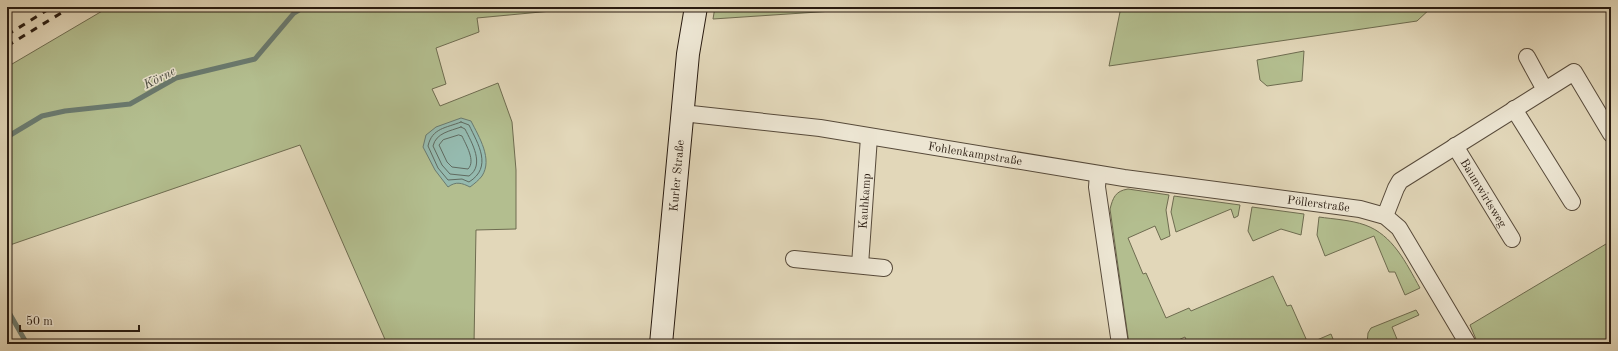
<svg xmlns="http://www.w3.org/2000/svg" width="1618" height="351" viewBox="0 0 1618 351" font-family="'Old Standard TT',serif">
<rect width="100%" height="100%" fill="#e2d7b9"/>
<filter id="stains"><feTurbulence type="fractalNoise" baseFrequency=".005" numOctaves="4"/><feColorMatrix values="0 0 0 0 .2 0 0 0 0 .09 0 0 0 0 .02 0 0 0 .5 -.17"/></filter>
<radialGradient id="worn" r=".72"><stop offset=".6" stop-color="#630" stop-opacity="0"/><stop offset="1" stop-color="#630" stop-opacity=".3"/></radialGradient>
<g fill="#b3be8f" stroke="#6e6c50">
<polygon points="109,7 594,7 477,18 479,32 436,48 446,84 432,89 440,106 498,83 512,122 516,170 516,229 476,230 474,344 387,344 300,145 7,246 7,67"/>
<polygon points="715,7 893,7 713,19"/>
<polygon points="1121,7 1432,7 1417,21 1109,66"/>
<polygon points="1304,51 1302,81 1267,86 1260,80 1257,60"/>
<path d="M 1128,189 L 1169,195 L 1166,210 L 1170,236 L 1161,240 L 1155,226 L 1128,238 L 1143,274 L 1146,273 L 1166,318 L 1189,308 L 1191,311 L 1273,276 L 1287,306 L 1291,305 L 1307,341 L 1310,343 L 1331,334 L 1335,344 L 1258,344 L 1256,340 L 1247,344 L 1188,344 L 1185,337 L 1174,342 L 1173,340 L 1162,344 L 1129,344 L 1110,209 C 1113,198 1115,191 1128,189 Z"/>
<polygon points="1174,196 1240,205 1238,216 1234,218 1231,209 1176,232 1171,212"/>
<polygon points="1252,207 1304,214 1301,235 1281,229 1253,241 1248,231"/>
<path d="M 1319,217 C 1333,219 1351,220 1365,225 C 1393,235 1406,263 1420,288 L 1405,295 L 1395,272 L 1389,272 L 1374,236 L 1325,256 L 1317,235 Z"/>
<polygon points="1611,241 1611,344 1478,344 1470,325"/>
<polygon points="1416,310 1419,315 1392,327 1399,344 1367,344 1368,333 1371,328"/>
</g>
<path fill="#95baaf" stroke="#6a7a6f" d="M 461,118 L 471,121 C 479,137 493,159 482,176 C 479,180 474,184 470,187 C 462,183 456,181 448,187 L 435,170 L 423,147 L 426,135 L 436,127 Z"/>
<g fill="none" stroke-linecap="round" stroke-linejoin="round">
<g stroke="#5f6a60" stroke-width="1">
<path d="M 461,122 L 469,125 C 478,144 493,167 469,182 L 462,179 L 448,180 L 438,168 L 428,146 C 432,128 446,128 461,122 Z"/>
<path d="M 461,127 L 465,129 C 472,143 485,165 469,176 L 450,174 L 442,165 L 433,146 C 436,133 450,131 461,127 Z"/>
<path d="M 459,135 L 462,136 C 466,145 476,161 468,169 L 452,167 L 447,162 L 439,145 L 443,140 Z"/>
</g>
<g stroke="#6a7a6f" stroke-width="5">
<polyline points="7,137 42,116 65,111 130,104 176,78 255,59 294,13 304,7"/>
<polyline points="7,309 27,344"/>
</g>
<defs>
<g id="minor">
<polyline points="1527,57 1545,90"/>
<polyline points="1514,109 1572,202"/>
<path id="s1" d="M 682,113 L 820,128 L 1124,178 L 1360,209 L 1385,216 L 1399,228 L 1468,344"/>
<path id="s2" d="M 1455,146 L 1512,239"/>
<polyline points="1098,174 1097,187 1120,344"/>
<polyline points="1385,216 1396,188 1400,181 1574,72 1611,134"/>
<polyline points="794,259 884,268"/>
<path id="s3" d="M 860,265 L 869,137"/>
</g>
<g id="secondary">
<path id="s4" d="M 661,344 L 688,54 L 696,7"/>
</g>
</defs>
<use href="#minor" stroke="#574a3a" stroke-width="18"/>
<use href="#secondary" stroke="#291b10" stroke-width="24"/>
<use href="#minor" stroke="#ece5d2" stroke-width="16"/>
<use href="#secondary" stroke="#ece5d2" stroke-width="22"/>
<g stroke="#291b10" stroke-width="3" stroke-dasharray="7 7" stroke-linecap="butt">
<polyline points="7,35 52,7"/>
<polyline points="7,46 71,7"/>
</g>
</g>
<g text-anchor="middle" stroke-width="3" stroke-linejoin="round" paint-order="stroke">
<g font-size="12" fill="#291b10" stroke="#ece5d2">
<text dy="4" stroke="none"><textPath href="#s1" startOffset="296">Fohlenkampstraße</textPath></text>
<text dy="4" stroke="none"><textPath href="#s4" startOffset="169">Kurler Straße</textPath></text>
<text dy="4" stroke="none"><textPath href="#s2" startOffset="55">Baumwirtsweg</textPath></text>
<text dy="4" stroke="none"><textPath href="#s3" startOffset="64">Kauhkamp</textPath></text>
<text dy="4" stroke="none"><textPath href="#s1" startOffset="643">Pöllerstraße</textPath></text>
</g>
<g font-size="13" font-style="italic" fill="#494b40" stroke="#ece5d2">
<text transform="translate(159 77) rotate(-27)" y="5">Körne</text>
</g>
</g>
<rect width="1618" height="351" fill="none" stroke="#e2d7b9" stroke-width="24"/>
<rect x="8" y="8" width="1602" height="335" fill="none" stroke="#291b10" stroke-width="2"/>
<rect x="12" y="12" width="1594" height="327" fill="none" stroke="#291b10"/>
<path d="M20 325v6h119v-6" fill="none" stroke="#291b10" stroke-width="2"/>
<text x="26" y="325" font-size="12" fill="#291b10" stroke="#ece5d2" stroke-width="3" paint-order="stroke">50 m</text>
<rect width="100%" height="100%" filter="url(#stains)"/>
<rect width="100%" height="100%" fill="url(#worn)"/>
</svg>
